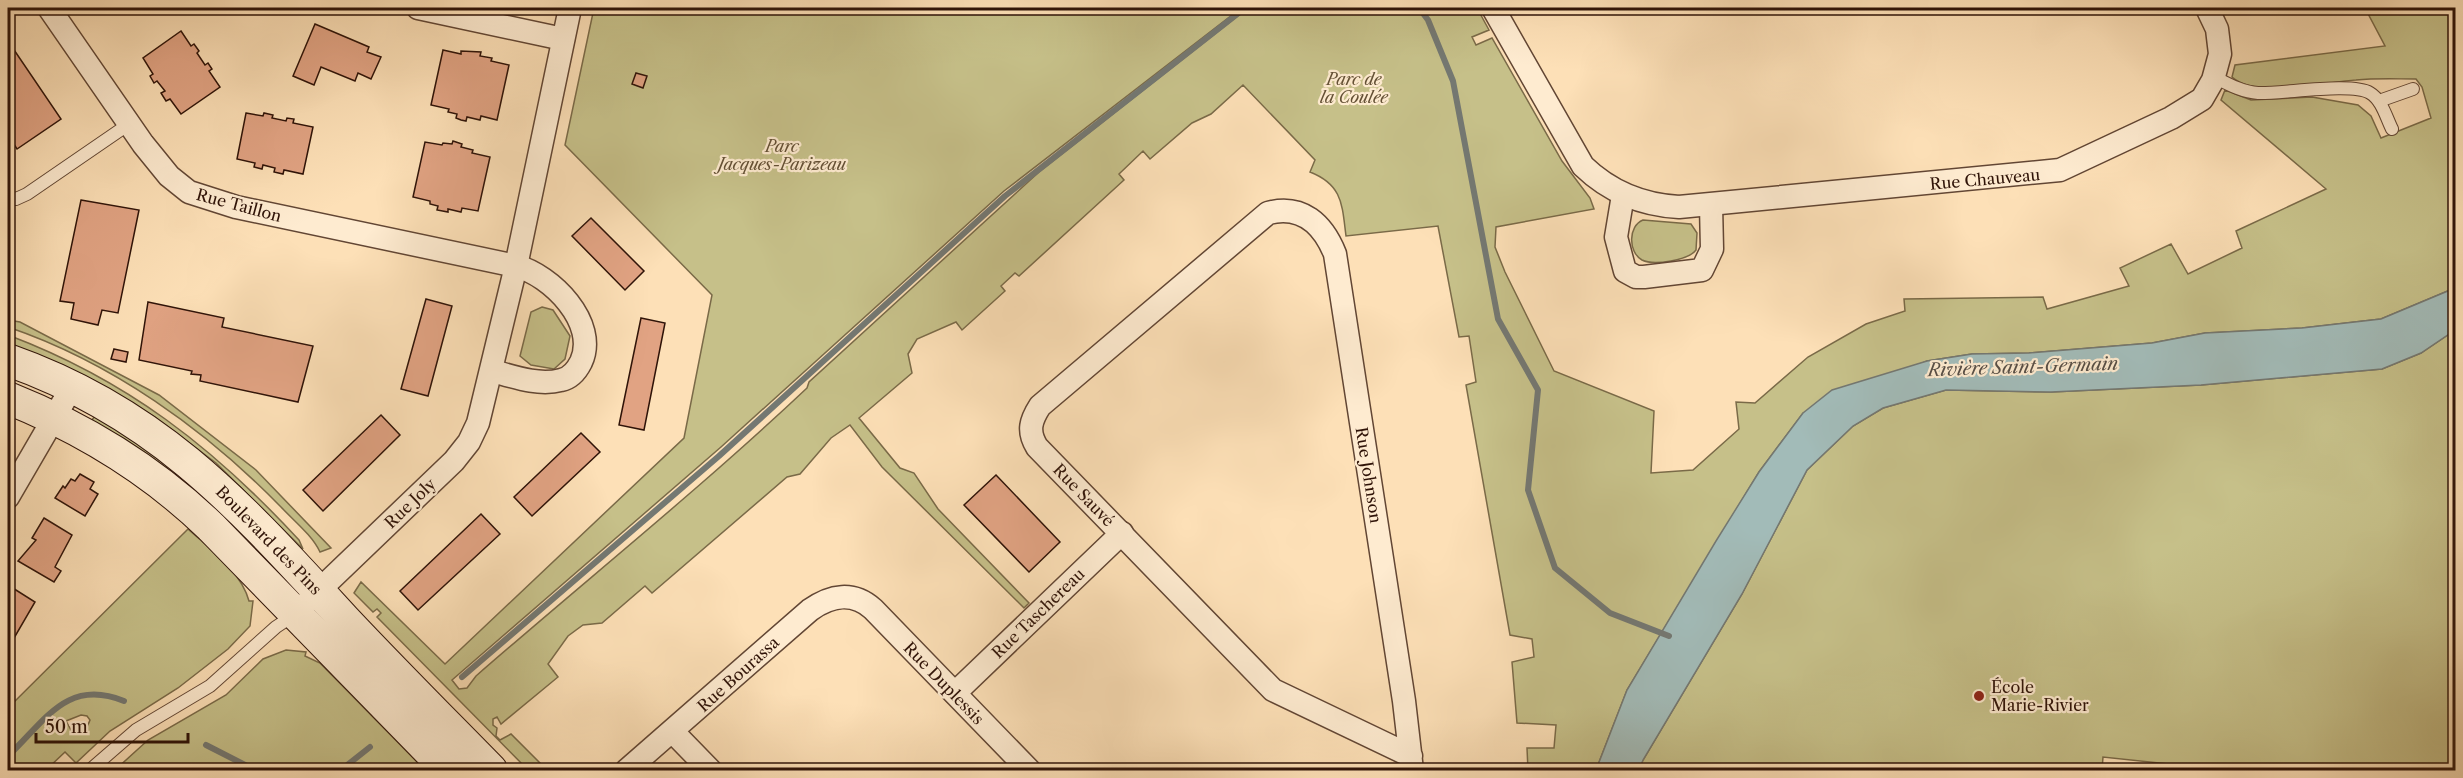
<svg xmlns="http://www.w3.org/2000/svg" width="2463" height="778" viewBox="0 0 2463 778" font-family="'Libre Caslon Text',serif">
<rect width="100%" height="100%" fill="#fde0b7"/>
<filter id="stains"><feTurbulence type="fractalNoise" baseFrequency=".00333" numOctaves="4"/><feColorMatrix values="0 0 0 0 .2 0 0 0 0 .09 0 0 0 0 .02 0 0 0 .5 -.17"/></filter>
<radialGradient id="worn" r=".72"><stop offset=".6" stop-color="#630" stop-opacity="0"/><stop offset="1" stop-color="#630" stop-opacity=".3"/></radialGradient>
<g fill="#c6c089" stroke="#7a6a48" stroke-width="1.5" fill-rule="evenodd">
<path d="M 594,8 L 1241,8 L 1004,191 L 721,447 L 452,680 L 459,689 L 467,688 L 476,676 C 586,580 700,489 807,388 L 809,382 L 1039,172 L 1248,8 L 1477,8 L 1489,30 L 1472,37 L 1476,45 L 1492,38 L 1562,161 L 1590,198 L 1594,209 L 1496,227 L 1495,247 L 1505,272 L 1554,371 L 1654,411 L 1651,473 L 1693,470 L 1739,429 L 1736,402 L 1755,403 L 1808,357 L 1866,324 L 1905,311 L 1904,299 L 2043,297 L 2047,309 L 2129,286 L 2120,268 L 2171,244 L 2188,274 L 2242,248 L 2236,231 L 2326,189 L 2221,100 L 2225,90 L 2251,100 L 2312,97 L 2358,105 L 2371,116 L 2381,138 L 2431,118 L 2422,87 L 2416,79 C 2396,79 2376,78 2356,80 C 2324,82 2257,99 2232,77 L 2235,65 L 2385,46 L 2365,8 L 2455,8 L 2455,288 L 2381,319 L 2302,328 L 2205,333 L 2152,343 L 2029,353 L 1972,354 L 1927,361 L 1803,413 L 1759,472 L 1627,690 L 1596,770 L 1528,770 L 1527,748 L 1554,748 L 1556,725 L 1517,723 L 1512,662 L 1534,657 L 1532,639 L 1510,635 L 1466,385 L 1476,382 L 1469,336 L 1459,337 L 1438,226 L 1346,236 C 1342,205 1343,185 1310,172 L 1315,160 L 1243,85 L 1211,114 L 1192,123 L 1150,159 L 1143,151 L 1119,174 L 1124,180 L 1019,276 L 1015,273 L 1001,286 L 1005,291 L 962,330 L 956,322 L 917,339 L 908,354 L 912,373 L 859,418 L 900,468 L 914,473 L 938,509 L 1029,603 L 1024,608 L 882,467 L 850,425 L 831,438 L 800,474 L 787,477 L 652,593 L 645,586 L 602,623 L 583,625 L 568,636 L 548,664 L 558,677 L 501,724 L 497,717 L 493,719 L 493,725 L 497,728 L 496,736 L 500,740 L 511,734 L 547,770 L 528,770 L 377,617 L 381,613 L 377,609 L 373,612 L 354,593 L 361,582 L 445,664 L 684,438 L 712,295 L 565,145 Z"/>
<path d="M 1643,220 L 1691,224 L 1697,233 L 1696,250 C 1689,260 1654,266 1642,260 C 1628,252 1628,226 1643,220 Z"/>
<polygon points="542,307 553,310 570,336 565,359 554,369 531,365 520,356 531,312"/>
<path d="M 8,320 L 20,322 L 159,395 L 256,470 L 331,548 L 320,552 C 312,535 294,521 281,507 C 205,429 111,362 8,327 Z"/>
<polygon points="2455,330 2455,770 2225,770 2103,757 2102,770 1639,770 1643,760 1742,594 1807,470 1853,426 1883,408 1946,390 2051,392 2201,385 2382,369 2421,353"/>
<path d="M 8,335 C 127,380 213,447 299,540 L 303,549 L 216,463 L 155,417 L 120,396 L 8,344 Z"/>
<polygon points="96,415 189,476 276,568 272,570 91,421"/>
<path d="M 188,529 C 210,549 241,571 249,601 L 253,601 L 250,626 L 228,649 L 178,688 L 110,731 L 76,763 L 65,752 L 46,770 L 8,770 L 8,708 ZM 81,715 L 87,716 L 90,720 L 87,727 L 71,730 L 66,721 Z"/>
<polygon points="286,650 306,652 305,656 320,663 425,770 115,770 148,740 226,695 263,659"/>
</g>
<polygon fill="#a2bbb8" stroke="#747872" stroke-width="1.5" points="2455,288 2455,330 2421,353 2382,369 2201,385 2051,392 1946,390 1883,408 1853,426 1807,470 1742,594 1643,760 1639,770 1596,770 1627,690 1716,541 1759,472 1803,413 1832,390 1927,361 1972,354 2029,353 2152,343 2205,333 2302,328 2381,319"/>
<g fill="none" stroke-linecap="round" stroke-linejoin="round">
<g stroke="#747872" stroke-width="6">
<polyline points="1419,8 1428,20 1453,81 1498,319 1538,390 1528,490 1555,568 1610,613 1669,636"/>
<polyline points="462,677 719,456 1005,196 1245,8"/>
<polyline points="206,745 255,770"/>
<path d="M 8,756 C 46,720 67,678 124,701"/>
<polyline points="341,770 370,747"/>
</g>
</g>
<g fill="#e1a383" stroke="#2f1308" stroke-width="1.5">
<polygon points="244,8 267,8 265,12"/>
<polygon points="315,24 369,47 367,52 381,57 371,79 358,73 355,81 321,67 314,85 293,76"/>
<polygon points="181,31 191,46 194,44 199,51 197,53 205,65 208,63 212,69 209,71 220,87 181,114 170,99 166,101 161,93 165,91 157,81 154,83 150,76 153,74 143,58"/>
<polygon points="8,41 61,119 17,149 8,135"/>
<polygon points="443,50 461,54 461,51 481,52 480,56 492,58 491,61 509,65 497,120 481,116 480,120 467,117 466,121 461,120 456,118 457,114 448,112 449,109 431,105"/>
<polygon points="636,73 647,76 643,88 632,84"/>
<polygon points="246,113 263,116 264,113 273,115 272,118 286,121 287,118 294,119 293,123 313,127 303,174 284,170 283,174 274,172 275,168 263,165 262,169 254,167 255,163 237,159"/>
<polygon points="453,141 462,144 461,147 473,150 472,153 490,157 478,211 462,208 461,212 448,209 448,212 437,210 438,206 430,204 430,201 413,197 425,142 442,145 443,143 452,144"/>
<polygon points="81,200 139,210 118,313 102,310 98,325 71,319 74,303 60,301"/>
<polygon points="591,218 644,271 625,290 572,236"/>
<polygon points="426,299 452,306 428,396 401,389"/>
<polygon points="148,302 224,318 222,327 313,346 298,402 200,381 201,375 191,374 192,371 139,360"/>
<polygon points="641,318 665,323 644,430 619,425"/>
<polygon points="114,349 128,352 126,362 111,359"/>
<polygon points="381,415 400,435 323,511 303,490"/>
<polygon points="581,433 600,452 532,516 514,497"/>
<polygon points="80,474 94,482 90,489 98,494 85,516 55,498 63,486 65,488 71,479 75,481"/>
<polygon points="996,475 1060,542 1029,572 964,505"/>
<polygon points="481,514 500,534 418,610 400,591"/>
<polygon points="44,518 72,535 55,567 61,571 54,582 18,561 36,540 32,538"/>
<polygon points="8,585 35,602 10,645 8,643"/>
</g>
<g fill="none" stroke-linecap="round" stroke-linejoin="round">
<defs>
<g id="lane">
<path d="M 2214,77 C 2228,84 2242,92 2258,93 C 2283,94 2352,82 2370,93 C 2382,100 2386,117 2392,129"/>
<polyline points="2379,101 2413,89"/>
<polyline points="8,198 16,199 27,194 129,124"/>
<polyline points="90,770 136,730 210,686 276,627 294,615"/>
</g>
<g id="street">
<path d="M 49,8 L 143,144 L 169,176 L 189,192 L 236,207 L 516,266 C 551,275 599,323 581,362 C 577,370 571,378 561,380 C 539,386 514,377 493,371"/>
<polyline points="418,8 563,39"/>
<path d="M 1493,8 L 1583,166 C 1610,192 1642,205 1679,207 L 2060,170 L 2171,118 L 2202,99 L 2213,80 L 2220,54 L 2217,29 L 2207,8"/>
<polyline points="1623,195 1616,237 1625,271 1636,277 1644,277 1702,270 1712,249 1711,205"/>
<polyline points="8,497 72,387"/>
<polyline points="309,600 454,461 469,442 478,423 516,266 570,8"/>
<polyline points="955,693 1122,533"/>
<polyline points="673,732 710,770"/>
<path d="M 1411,756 L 1273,690 L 1037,447 C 1027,431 1031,420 1040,406 L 1268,213 C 1302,204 1323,224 1335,254 L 1404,701 L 1412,770"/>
<path d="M 627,770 L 810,610 C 831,595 853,591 873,609 L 1029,770"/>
</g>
<g id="secondary">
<path d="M 8,360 C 159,413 241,507 345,620 C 393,671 442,720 491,770"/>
<path d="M 8,398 C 83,428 152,470 211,527 L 448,770"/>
</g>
</defs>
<use href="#lane" stroke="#624634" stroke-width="14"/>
<use href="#street" stroke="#624634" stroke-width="25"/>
<use href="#secondary" stroke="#2f1308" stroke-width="34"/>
<use href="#lane" stroke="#feebd0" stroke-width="12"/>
<use href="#street" stroke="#feebd0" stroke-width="22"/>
<use href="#secondary" stroke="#feebd0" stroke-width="32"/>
</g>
<circle fill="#8f2418" stroke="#feebd0" stroke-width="2" cx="1979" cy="696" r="6"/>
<g text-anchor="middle" stroke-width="4.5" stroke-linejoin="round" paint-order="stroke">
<g font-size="16" font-style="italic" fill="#645035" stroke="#feebd0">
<text x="1354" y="85">Parc de<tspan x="1354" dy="18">la Coulée</tspan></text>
<text x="782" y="152">Parc<tspan x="782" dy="18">Jacques-Parizeau</tspan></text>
</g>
<g font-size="16" fill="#2f1308" stroke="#feebd0">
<text transform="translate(1985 179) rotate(-5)" y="6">Rue Chauveau</text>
<text transform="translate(239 205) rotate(15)" y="6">Rue Taillon</text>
<text transform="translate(1369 475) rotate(81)" y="6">Rue Johnson</text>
<text transform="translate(1084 495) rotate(46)" y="6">Rue Sauvé</text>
<text transform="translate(410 503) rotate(-44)" y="6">Rue Joly</text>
<text transform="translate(269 540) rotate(46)" y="6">Boulevard des Pins</text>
<text transform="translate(1038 613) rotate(-44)" y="6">Rue Taschereau</text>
<text transform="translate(738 674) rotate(-42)" y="6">Rue Bourassa</text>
<text transform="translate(944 683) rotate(46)" y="6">Rue Duplessis</text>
</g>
<g font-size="16" fill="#2f1308" stroke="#feebd0" text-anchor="start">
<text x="1991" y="693">École<tspan x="1991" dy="18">Marie-Rivier</tspan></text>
</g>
<g font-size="18" font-style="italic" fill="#574e46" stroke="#feebd0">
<text transform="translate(2023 367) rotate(-2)" y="6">Rivière Saint-Germain</text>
</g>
</g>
<rect width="2463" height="778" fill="none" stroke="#fde0b7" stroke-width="30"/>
<rect x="9" y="9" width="2445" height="760" fill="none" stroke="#2f1308" stroke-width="3"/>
<rect x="15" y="15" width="2433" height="748" fill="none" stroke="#2f1308" stroke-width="1.5"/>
<path d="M36 733v9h152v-9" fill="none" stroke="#2f1308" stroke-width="3"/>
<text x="45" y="733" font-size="18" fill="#2f1308" stroke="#feebd0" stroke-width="4.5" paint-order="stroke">50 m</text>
<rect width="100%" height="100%" filter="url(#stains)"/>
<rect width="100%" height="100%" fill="url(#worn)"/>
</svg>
